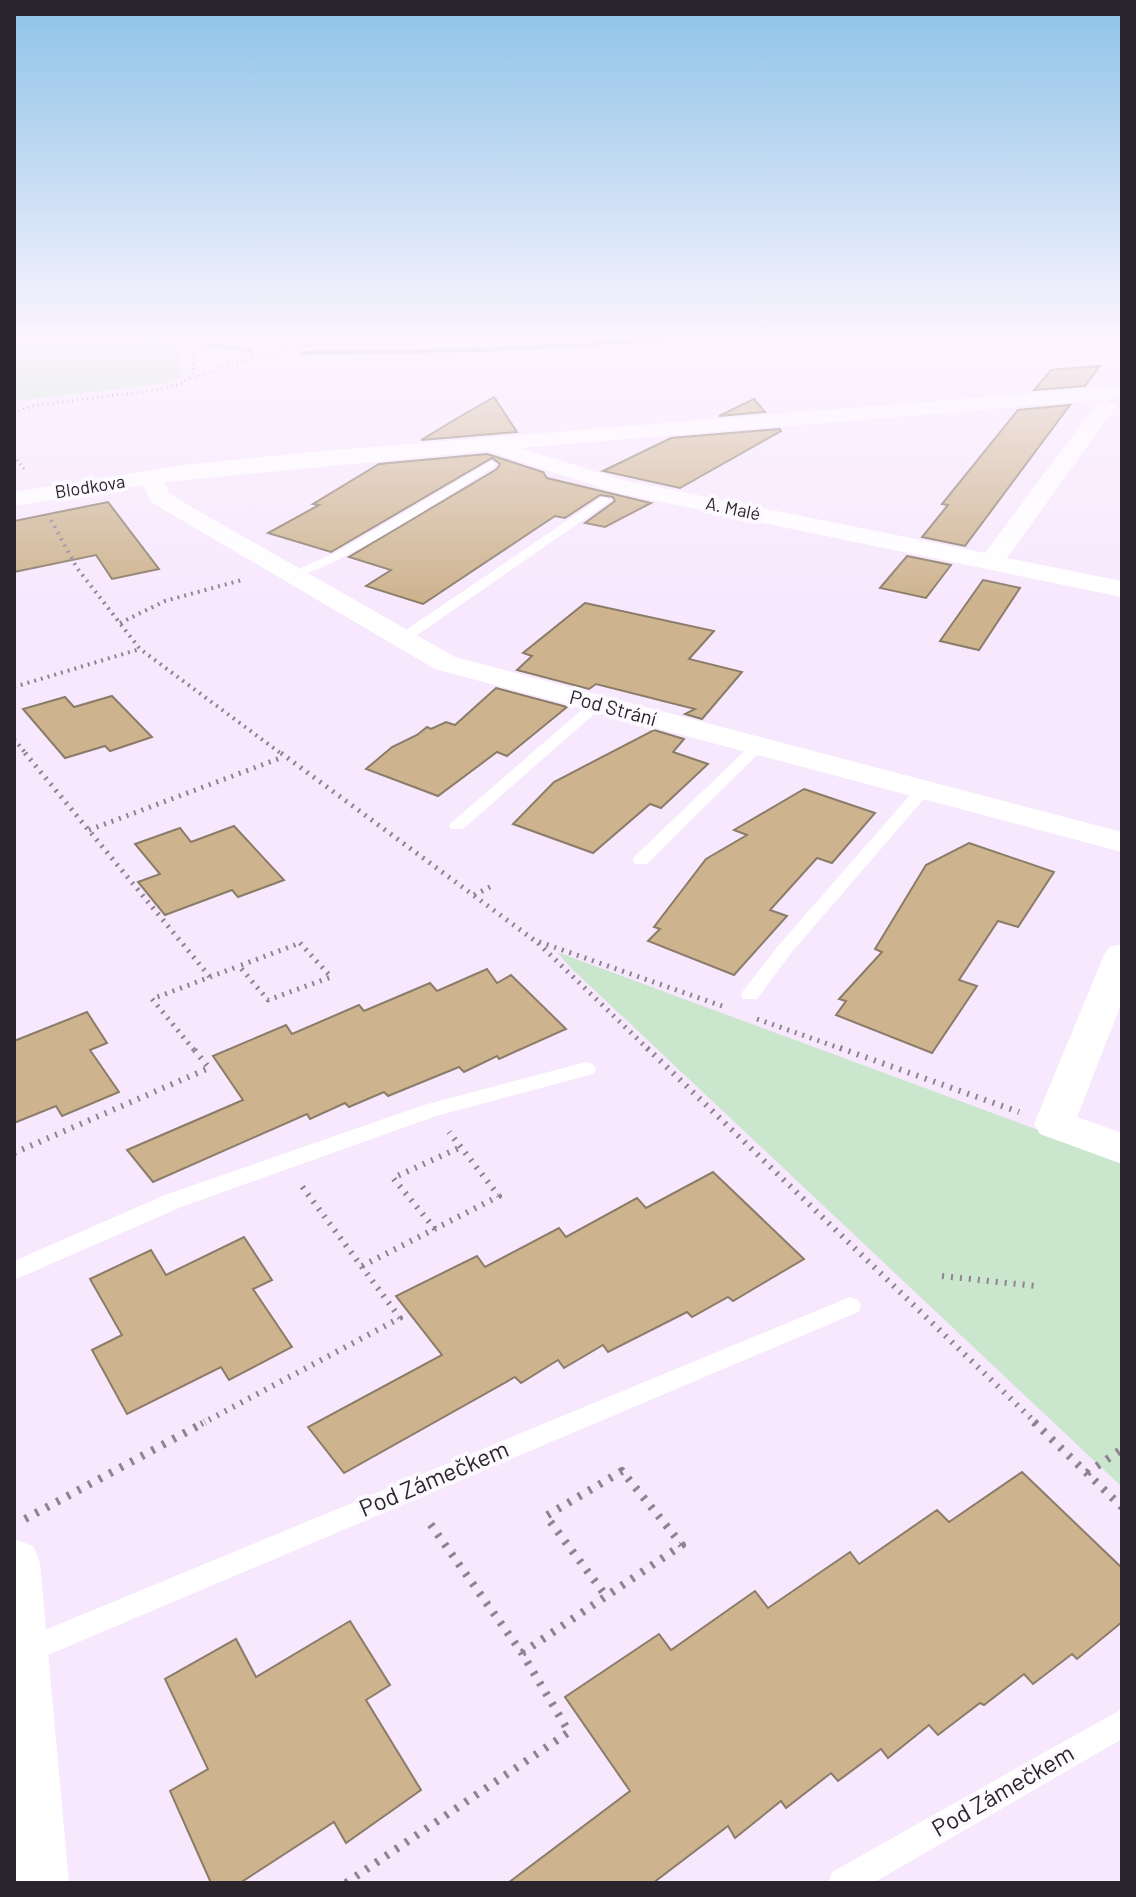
<svg xmlns="http://www.w3.org/2000/svg" width="1136" height="1897" viewBox="0 0 1136 1897" font-family="Barlow,sans-serif">
<rect width="100%" height="100%" fill="#f8e8fe"/>
<g fill="#cae6cc">
<polygon points="14,336 99,336 176,343 181,376 168,383 14,401"/>
<polygon points="200,336 388,336 305,343"/>
<polygon points="557,952 1122,1161 1122,1487 570,967"/>
</g>
<g fill="none" stroke-linecap="round" stroke-linejoin="round">
<g fill="#7ea1ae" fill-rule="evenodd">
<polygon points="124,336 144,336 180,341 177,343"/>
<polygon points="701,336 734,336 731,338 483,352 300,355 297,353 300,351 483,348"/>
<polygon points="206,343 250,348 253,350 250,352 204,346 204,344"/>
</g>
</g>
<g fill="#cdb38e" stroke="#8b7c69" stroke-width="2">
<polygon points="1100,366 1085,386 1034,390 1051,370"/>
<polygon points="494,397 517,432 421,440 461,416"/>
<polygon points="754,399 765,412 719,416"/>
<polygon points="1070,405 965,546 922,537 948,505 942,504 1018,410"/>
<polygon points="780,429 781,431 680,488 603,471 671,438"/>
<polygon points="487,454 543,472 547,478 651,503 605,527 585,523 615,501 613,497 600,495 565,518 555,516 423,604 366,586 391,570 349,557 497,469 500,464 492,458 331,552 268,533 319,505 313,504 379,464"/>
<polygon points="108,502 159,569 112,579 96,555 14,572 14,521"/>
<polygon points="907,556 951,565 926,598 880,588"/>
<polygon points="983,580 1020,588 979,650 940,641"/>
<polygon points="585,603 714,631 689,659 742,672 702,719 685,714 695,709 596,684 589,689 517,670 532,656 523,653"/>
<polygon points="496,688 567,707 507,756 497,752 438,796 366,769 392,747 417,735 427,727 431,729 446,722 455,725"/>
<polygon points="112,696 152,737 110,751 105,746 65,758 23,709 65,697 74,707"/>
<polygon points="654,730 684,739 673,752 708,764 661,808 650,804 593,853 513,824 554,782"/>
<polygon points="804,789 875,813 832,863 817,858 770,910 787,916 734,975 648,941 660,929 654,927 706,859 747,835 734,830"/>
<polygon points="234,826 284,880 238,897 232,890 165,915 138,882 160,874 135,844 180,828 191,842"/>
<polygon points="969,843 1054,872 1018,927 998,921 959,980 977,986 932,1053 836,1015 846,1001 839,999 882,952 875,949 926,865"/>
<polygon points="487,969 497,983 511,975 566,1029 499,1059 497,1056 464,1072 459,1067 388,1096 384,1092 349,1107 345,1103 310,1119 307,1114 153,1182 127,1150 243,1100 213,1056 286,1025 292,1034 359,1005 364,1011 430,983 437,991"/>
<polygon points="87,1012 107,1043 90,1050 119,1092 62,1116 56,1106 14,1123 14,1041"/>
<polygon points="713,1172 804,1259 733,1301 728,1297 692,1317 687,1312 608,1352 603,1345 564,1368 558,1360 521,1383 515,1377 344,1473 308,1427 442,1355 396,1296 477,1256 485,1267 559,1228 566,1237 637,1198 646,1208"/>
<polygon points="244,1237 272,1280 253,1289 292,1347 229,1380 221,1367 127,1414 92,1350 122,1335 90,1279 151,1250 166,1275"/>
<polygon points="1022,1472 1122,1568 1122,1622 1077,1659 1072,1654 1033,1684 1024,1674 984,1705 980,1703 938,1735 929,1725 888,1758 881,1749 838,1781 831,1773 786,1808 781,1801 735,1838 728,1826 653,1883 508,1883 630,1791 565,1697 659,1634 671,1650 755,1591 768,1608 850,1552 859,1564 937,1510 949,1522"/>
<polygon points="350,1621 390,1685 366,1700 421,1790 346,1843 334,1822 240,1883 211,1883 170,1791 208,1769 165,1679 236,1639 256,1677"/>
</g>
<g fill="none" stroke-linecap="round" stroke-linejoin="round">
<g stroke="#8e8392" stroke-width="3" stroke-dasharray="1 4" stroke-linecap="butt">
<polyline points="195,341 223,336"/>
<polyline points="190,379 239,362 304,346 462,336"/>
<polyline points="14,413 32,406 163,389 182,383 193,373 194,336"/>
<polyline points="14,456 25,470"/>
</g>
<g stroke="#8e8392" stroke-width="4" stroke-dasharray="2 5" stroke-linecap="butt">
<polyline points="51,520 77,568 140,649 283,755"/>
<polyline points="120,623 165,601 242,580"/>
<polyline points="14,687 140,649"/>
<polyline points="14,739 27,755"/>
</g>
<g stroke="#8e8392" stroke-width="5" stroke-dasharray="2 6" stroke-linecap="butt">
<polyline points="25,753 210,977"/>
<polyline points="281,753 534,940 722,1006"/>
<polyline points="89,830 283,757"/>
<polyline points="474,895 494,885"/>
<polygon points="300,943 331,977 268,1000 239,966"/>
<polyline points="538,943 649,1050"/>
<polyline points="757,1019 845,1050"/>
<polyline points="194,1050 152,999 239,966"/>
</g>
<g stroke="#8e8392" stroke-width="6" stroke-dasharray="2 7" stroke-linecap="butt">
<polyline points="647,1048 1037,1424"/>
<polyline points="840,1048 1019,1112"/>
<polyline points="14,1153 209,1068 193,1048"/>
<polyline points="435,1229 393,1178 461,1147"/>
<polyline points="362,1266 499,1196 449,1132"/>
<polyline points="942,1276 1036,1286"/>
<polyline points="201,1424 400,1318 301,1185"/>
</g>
<g stroke="#8e8392" stroke-width="8" stroke-dasharray="3 9" stroke-linecap="butt">
<polyline points="1034,1422 1122,1507"/>
<polyline points="1087,1473 1122,1449"/>
<polyline points="25,1519 205,1422"/>
<polyline points="522,1653 682,1545 622,1471 546,1516 606,1596"/>
<polyline points="346,1883 569,1732 522,1653 426,1518"/>
</g>
<g fill="#fff" fill-rule="evenodd">
<path d="M 491,461 L 497,464 L 495,466 C 467,484 306,590 285,575 L 337,552 Z"/>
<polygon points="602,497 612,500 407,642 397,642 397,636"/>
<polygon points="597,700 604,704 602,707 463,829 451,829 449,826 451,823 592,701"/>
<polygon points="758,741 763,743 763,749 647,864 635,864 633,860 635,856 753,743"/>
<polygon points="923,785 931,790 929,793 791,953 757,999 743,999 741,995 743,991 779,945 917,787"/>
<polygon points="586,1062 593,1064 596,1069 593,1074 436,1116 181,1207 14,1280 14,1261 165,1195 424,1105"/>
<polygon points="850,1297 858,1300 861,1306 858,1312 36,1660 26,1664 16,1660 16,1642"/>
<polygon points="1122,1709 1122,1739 873,1883 828,1883 832,1872"/>
</g>
<g fill="#fff" fill-rule="evenodd">
<polygon points="1122,386 1122,398 520,448 623,480 985,553 1098,402 1105,400 1116,406 1007,558 1122,581 1122,597 618,493 487,451 165,482 169,493 188,505 455,657 1122,832 1122,852 435,669 151,502 143,485 14,506 14,492 184,465 310,452"/>
<polygon points="1122,944 1122,1002 1077,1117 1122,1133 1122,1164 1040,1134 1034,1124 1104,955 1109,947"/>
<polygon points="14,1539 33,1546 40,1563 69,1883 14,1883"/>
</g>
</g>
<linearGradient id="sky" x2="0" y2="1"><stop stop-color="#8cc2e7"/><stop offset="0.56" stop-color="#fcf5ff"/><stop offset="1" stop-color="#fcf5ff" stop-opacity="0"/></linearGradient>
<rect width="1136" height="601" fill="url(#sky)"/>
<g text-anchor="middle" stroke-width="8" stroke-linejoin="round" paint-order="stroke">
<g font-size="18" fill="#2a242c" stroke="#fdfaff">
<text transform="translate(90 487) rotate(-9)" y="6">Blodkova</text>
<text transform="translate(733 509) rotate(12)" y="6">A. Malé</text>
</g>
<g font-size="20" fill="#2a242c" stroke="#fdfaff">
<text transform="translate(613 708) rotate(15)" y="7">Pod Strání</text>
</g>
<g font-size="24" fill="#2a242c" stroke="#fdfaff">
<text transform="translate(434 1479) rotate(-23)" y="8">Pod Zámečkem</text>
<text transform="translate(1003 1791) rotate(-30)" y="8">Pod Zámečkem</text>
</g>
</g>
<rect width="1136" height="1897" fill="none" stroke="#2a242c" stroke-width="32"/>
</svg>
